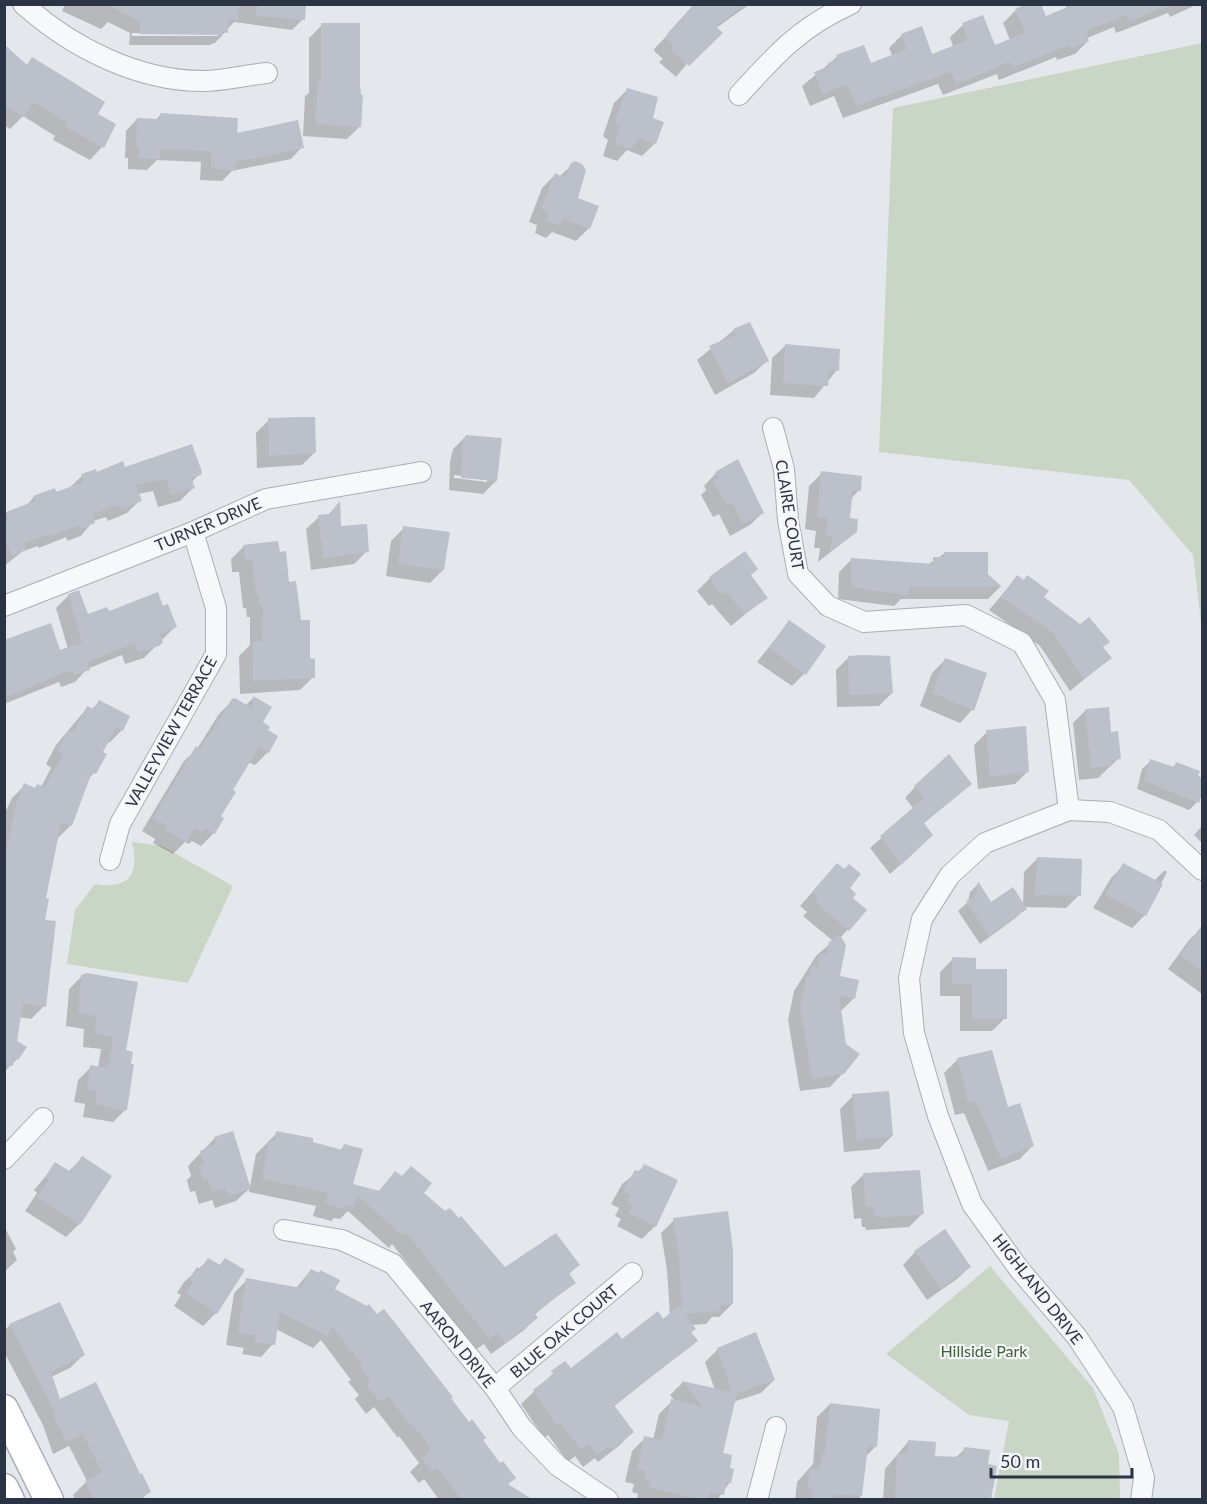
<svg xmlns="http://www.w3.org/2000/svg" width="1207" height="1504" viewBox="0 0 1207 1504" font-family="Lato,sans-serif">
<rect width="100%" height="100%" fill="#e4e7ec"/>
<g fill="#c9d6c5">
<polygon points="1202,43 1202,630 1193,555 1129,480 879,452 893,108"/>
<path d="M 132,842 L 162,846 L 233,886 L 188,983 L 67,964 L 75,910 L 95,884 C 129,890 140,874 132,842 Z"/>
<polygon points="990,1266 1093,1388 1119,1454 1120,1499 994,1499 1009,1421 969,1415 886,1354"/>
</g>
<g fill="#0003" fill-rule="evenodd">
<path d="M 65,4 L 304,4 L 303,19 L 292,30 L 234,22 L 215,43 L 209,45 L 129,45 L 130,33 L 108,22 L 101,29 L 62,11 ZM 132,33 L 218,33 L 218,36 L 132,36 Z"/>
<polygon points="710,4 750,4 716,28 676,77 659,62 663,59 654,51 655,48 678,24"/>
<polygon points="1065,4 1198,4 1170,17 1168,13 1116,33 1114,27 1087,38 1088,41 1075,54 1057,60 1056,57 999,80 997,74 943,95 938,84 843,118 834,96 810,106 802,86 837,57 870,65 893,57 889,48 902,35 932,56 953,46 950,37 963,25 994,47 1010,40 1003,23 1016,10 1045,18 1067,9"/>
<polygon points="322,25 359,96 360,126 347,139 303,136 305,96 309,93 309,38"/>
<polygon points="4,47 26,66 32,59 96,115 102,147 90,160 53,140 55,136 23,116 10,129 4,125"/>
<polygon points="627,90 651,119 655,143 642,156 627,150 617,161 603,156 608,140 603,136 614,103"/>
<polygon points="161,114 235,135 302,147 291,159 232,171 222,181 200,180 201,162 157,160 147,170 128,169 128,158 125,158 126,131 137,119 156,120"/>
<polygon points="571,166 576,199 589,228 576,241 552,232 546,238 535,233 537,225 529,222 542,188 555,175 559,177"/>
<polygon points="734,330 767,361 754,373 715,395 697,360"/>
<polygon points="785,346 837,370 814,398 770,395 772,358"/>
<polygon points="269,420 315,452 302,465 257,468 256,433"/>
<path d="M 466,436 L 496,481 L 483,494 L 449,490 L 450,462 L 453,449 ZM 454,475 L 487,479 L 487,482 L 454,478 Z"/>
<polygon points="192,445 201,472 191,483 193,488 180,501 158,507 153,491 138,494 140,500 127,513 108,521 106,517 93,521 81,536 67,541 66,537 39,548 38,546 23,551 4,566 4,514 25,507 34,497 68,489 82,476 124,469"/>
<polygon points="738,461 763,512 750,525 730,536 719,514 713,517 701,495 706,490 704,486 716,473"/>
<polygon points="822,473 859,490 851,499 848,520 856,532 818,562 820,548 814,548 816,531 805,529 809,486"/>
<polygon points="338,505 340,528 367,551 354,564 311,570 306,529 319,517 327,516"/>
<polygon points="404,528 443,570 430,583 386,576 391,541"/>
<polygon points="244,546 288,583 313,677 300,690 240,694 239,656 250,645 250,617 247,617 246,608 243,608 239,572 232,572 231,559"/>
<polygon points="945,553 987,575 1000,587 988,599 901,599 894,606 838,599 839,572 852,559 927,565"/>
<polygon points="750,576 766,597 731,626 712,604 709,606 697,591 710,578"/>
<polygon points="1017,577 1102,648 1110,658 1070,691 1040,646 989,610"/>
<polygon points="69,595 87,616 162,608 175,627 144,658 125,664 122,655 87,669 75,682 61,687 59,682 4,704 4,642 59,652 68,649 56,608"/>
<polygon points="789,622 804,674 792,686 757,662"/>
<polygon points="849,657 892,693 879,706 837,707 836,670"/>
<polygon points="945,660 972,710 960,723 920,706 932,673"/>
<polygon points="253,698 266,731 268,752 255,765 248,762 231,790 214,833 201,846 192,841 189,844 185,842 173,854 153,843 155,839 142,831 184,761 197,749 219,714 233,700 245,706"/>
<polygon points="100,701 122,730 109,743 106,741 94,773 87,780 70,826 58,838 45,899 44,1006 31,1019 19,1017 15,1041 17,1059 4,1072 4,815 12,798 25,785 34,789 41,787 51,768 46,764 56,745 87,708 91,710"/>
<polygon points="1086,710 1110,733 1119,758 1098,778 1079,780 1073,723"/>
<polygon points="987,732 1028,771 1015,784 978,789 974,745"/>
<polygon points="1151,761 1172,768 1176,764 1197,802 1189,810 1137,789 1142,769"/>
<polygon points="970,784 923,824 921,846 890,874 870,848 914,809 905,798 915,787"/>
<polygon points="1202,826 1202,843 1194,835"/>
<polygon points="1037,859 1079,895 1066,908 1024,907 1017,917 980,944 958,911 968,902 970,892 978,884 991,904 1023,905 1024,872"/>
<polygon points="1124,865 1152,883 1165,870 1167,872 1145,915 1132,928 1093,908 1111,878"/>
<polygon points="825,878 847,888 851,898 865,910 840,938 839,977 854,998 840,1012 843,1073 830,1087 800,1091 788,1020 794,991 816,956 833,941 803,916 807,912 800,906"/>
<polygon points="1202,928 1202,994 1168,969 1189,940"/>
<polygon points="953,959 1005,1018 992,1031 960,1031 960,996 940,996 940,972"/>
<polygon points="82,976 124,1052 126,1109 113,1122 83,1117 85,1104 74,1102 78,1080 91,1067 98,1068 101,1049 83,1047 84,1029 66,1026 69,989"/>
<polygon points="991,1051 1007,1109 1032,1146 1020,1159 988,1171 964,1113 955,1115 944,1073 957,1060"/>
<polygon points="853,1096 892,1136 879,1149 844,1152 840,1109"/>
<polygon points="277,1133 339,1151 344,1146 351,1185 378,1192 395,1173 422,1193 505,1269 578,1265 568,1275 574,1282 534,1315 536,1318 523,1331 491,1354 484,1344 475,1350 392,1244 389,1248 348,1211 340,1219 334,1218 331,1221 313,1216 316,1206 249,1192 256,1154"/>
<polygon points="215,1138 249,1189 236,1201 215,1208 212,1200 199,1204 195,1191 190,1192 187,1180 191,1176 188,1166"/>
<polygon points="82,1158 110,1177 79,1224 66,1237 25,1211 37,1193 34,1190 56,1164 68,1172"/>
<polygon points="645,1166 676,1181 655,1226 642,1239 617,1226 621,1219 615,1216 619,1208 611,1204 622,1184"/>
<polygon points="864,1174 922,1214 909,1227 866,1230 865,1227 862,1227 861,1218 854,1219 851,1187"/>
<polygon points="674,1220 732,1304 719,1317 712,1317 706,1324 691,1325 690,1333 696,1341 613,1407 632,1432 620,1445 598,1462 595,1458 583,1467 575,1456 568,1462 548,1435 544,1438 521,1404 564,1363 570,1371 670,1316 667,1270 661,1233"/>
<polygon points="4,1226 16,1249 13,1252 17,1260 4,1272"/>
<polygon points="915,1252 970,1267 957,1279 927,1300 903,1265"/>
<polygon points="208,1260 219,1266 225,1260 216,1313 203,1326 174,1306 181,1295 177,1293 184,1282"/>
<polygon points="311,1270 318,1274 320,1272 333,1289 449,1398 481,1441 506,1485 532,1500 439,1500 424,1479 419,1483 410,1472 419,1463 399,1436 398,1438 374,1407 366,1414 355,1399 359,1395 348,1382 351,1380 321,1340 313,1348 276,1329 273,1344 261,1357 242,1354 244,1348 226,1345 234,1293 247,1280 296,1288"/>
<polygon points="10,1325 83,1355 70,1368 51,1377 60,1402 148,1493 141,1500 75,1500 73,1495 87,1481 69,1446 53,1454 43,1425 4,1352 4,1331"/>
<polygon points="718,1349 774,1380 761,1393 733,1402 721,1454 730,1482 717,1500 637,1500 638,1494 632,1492 634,1484 625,1482 632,1451 645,1438 653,1440 659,1414 672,1401 676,1402 670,1395 683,1382 715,1390 705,1362"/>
<polygon points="830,1404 876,1446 865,1457 861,1496 857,1500 795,1500 797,1482 813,1464 817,1417"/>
<polygon points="908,1442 934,1457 955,1458 965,1449 986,1466 990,1500 883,1500 885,1469"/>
</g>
<g fill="#bbc0ca">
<polygon points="106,4 239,4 238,20 228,20 228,33 222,32 222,35 140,34 140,22"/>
<polygon points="257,4 306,4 305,20 256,16"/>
<polygon points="694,4 746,4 716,26 723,33 689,66 670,50 674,46 666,39 667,34"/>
<polygon points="1026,4 1041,4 1046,16 1075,4 1169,6 1129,21 1127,15 1086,31 1089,41 1070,49 1069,45 1012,68 1010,62 956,84 951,72 856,106 847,84 823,94 814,72 830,66 828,63 838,59 836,55 864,45 871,63 907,49 901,34 922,26 932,54 968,40 962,23 983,15 995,45 1025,33 1015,9"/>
<polygon points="321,23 360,23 360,84 361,95 363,95 361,127 315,124 318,82 321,82"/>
<polygon points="4,44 27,65 32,57 105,102 98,114 116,124 104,148 65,127 67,123 33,102 24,117 4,105"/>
<polygon points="627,88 658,97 653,118 664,122 656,144 640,138 631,149 615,144 620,127 615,122"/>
<polygon points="160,113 238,118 237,133 298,120 304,148 236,162 235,170 211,169 212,151 160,149 160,159 139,158 139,147 136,147 137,118 160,119"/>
<polygon points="575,161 582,164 586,170 578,198 599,206 590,229 563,219 560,226 546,220 549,212 541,209 555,173 565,178 570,164"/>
<polygon points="750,322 769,361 728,383 709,346 736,335 733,329"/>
<polygon points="785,344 840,349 839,371 829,370 828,386 783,383"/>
<polygon points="303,417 315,417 316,453 269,456 268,418"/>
<polygon points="466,435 502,438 497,481 461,478 463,441"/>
<polygon points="192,444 202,472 201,475 191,478 195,488 171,495 166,479 136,485 142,501 121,509 119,505 92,514 95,523 80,529 79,525 52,536 51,534 24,543 26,550 12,556 4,537 4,521 9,519 6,512 35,501 33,496 55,488 56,492 84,482 81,474 96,469 97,472 123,461 125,467"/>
<polygon points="738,459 764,513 743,524 732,502 726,505 713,481 719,478 715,472"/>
<polygon points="821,471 862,476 861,491 853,490 850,518 858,519 857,532 830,552 832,536 826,535 828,518 817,517"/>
<polygon points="340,501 341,526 367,524 369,552 323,558 318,515 329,514"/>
<polygon points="403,526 450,532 444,570 398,564"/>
<polygon points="278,541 280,552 286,551 289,582 296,581 301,620 310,620 310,658 315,659 315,678 253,681 252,642 262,641 263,604 259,604 258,595 256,595 252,559 245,560 243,545"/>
<polygon points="745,551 758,569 751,575 768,598 745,614 726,592 722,595 709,577"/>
<polygon points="944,552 988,552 988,574 1002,587 909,587 909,594 905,595 851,587 851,558 933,564 933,557 944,557"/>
<polygon points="1017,575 1024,580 1027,575 1049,591 1044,597 1080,624 1089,617 1110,642 1103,647 1112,658 1084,679 1053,633 1001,597"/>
<polygon points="79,590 88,614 107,607 109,611 158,592 163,606 168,604 177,627 160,634 163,642 159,646 138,652 135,643 87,662 90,670 74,675 72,670 8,696 4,688 4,640 51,623 60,650 82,643 68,594"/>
<polygon points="789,620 826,646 806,675 769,648"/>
<polygon points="863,655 890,656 893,693 849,695 848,656"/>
<polygon points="945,658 987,673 974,711 932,693"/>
<polygon points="253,696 272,707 263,722 270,727 268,730 278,736 269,753 259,747 233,790 236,792 221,816 224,818 215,834 205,828 203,832 195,828 187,842 165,830 167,826 153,818 196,746 200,749 232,699 235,698 253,709"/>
<polygon points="99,700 130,716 123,731 116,727 103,752 107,754 96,774 92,772 72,826 61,822 46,898 49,899 45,920 56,921 46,1007 23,1003 17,1041 27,1047 18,1060 14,1058 13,1066 4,1065 4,860 17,801 24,783 35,788 37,784 45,787 63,754 57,751 69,730 73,732 87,706 94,709"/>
<polygon points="1109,707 1111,732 1118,731 1121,759 1112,760 1112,766 1091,768 1085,709"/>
<polygon points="1026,726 1029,772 990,777 986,730"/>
<polygon points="949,754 972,784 924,823 933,835 901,865 880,836 924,798 914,786"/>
<polygon points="1150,759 1174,767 1176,762 1200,771 1198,776 1203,778 1203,791 1199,803 1144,781"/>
<polygon points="1037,857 1082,859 1081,896 1035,895"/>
<polygon points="837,863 844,869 849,864 861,874 850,888 856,894 853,898 867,910 849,931 815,902 818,898 812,892"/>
<polygon points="1123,863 1163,884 1146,916 1105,895"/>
<polygon points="978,881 991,902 1013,887 1027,909 989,936 966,901 975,896"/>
<polygon points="1203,924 1203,972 1180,955"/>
<polygon points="840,935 846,945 840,976 859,980 855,999 839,995 846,1044 860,1054 844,1074 812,1079 800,1007 806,976 810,977 812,966 817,967 820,954 826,955 829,942"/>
<polygon points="952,957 976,958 976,969 1007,969 1007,1019 972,1019 972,984 952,984"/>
<polygon points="87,973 138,982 126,1050 133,1052 131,1064 134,1064 127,1110 124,1111 95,1104 97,1091 87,1090 90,1065 108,1068 113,1037 95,1034 96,1016 78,1013 81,975"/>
<polygon points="992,1050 1008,1107 1020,1103 1034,1146 1001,1159 976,1101 968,1103 957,1058"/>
<polygon points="889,1091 893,1136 857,1140 852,1094"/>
<polygon points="233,1131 251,1189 228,1196 225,1188 212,1192 208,1179 203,1180 199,1166 204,1165 200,1151 216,1144 214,1137"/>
<polygon points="276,1131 313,1138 313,1142 342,1150 344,1144 363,1149 353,1184 379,1191 395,1171 402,1176 411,1166 432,1183 424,1193 445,1211 450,1208 459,1218 461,1216 505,1267 556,1233 580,1265 569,1273 576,1283 534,1313 538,1318 505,1343 497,1333 489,1339 406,1232 403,1236 357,1195 354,1207 346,1205 345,1209 325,1203 328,1193 262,1179 269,1140 275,1141"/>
<polygon points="82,1156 112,1176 80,1225 37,1197 49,1180 45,1177 55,1162 71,1172"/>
<polygon points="644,1164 678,1180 656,1227 629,1213 632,1206 627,1203 631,1195 623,1191 635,1170 640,1172"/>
<polygon points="920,1170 924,1214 878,1218 878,1215 874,1215 873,1206 866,1207 863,1173"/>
<polygon points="728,1211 733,1250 733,1304 720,1305 720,1311 685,1314 696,1329 691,1332 698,1341 614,1405 634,1432 612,1450 609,1446 597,1455 589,1444 581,1450 561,1423 557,1426 533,1390 554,1374 551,1371 565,1361 571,1368 617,1332 622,1339 658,1311 663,1319 679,1306 682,1310 679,1256 673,1218"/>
<polygon points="945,1229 971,1267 941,1288 914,1251"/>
<polygon points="208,1258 220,1265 225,1258 245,1270 217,1314 186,1293 193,1282 189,1279 197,1267 201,1269"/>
<polygon points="311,1269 319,1273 320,1270 340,1280 335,1289 367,1306 369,1304 377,1314 384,1309 453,1397 451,1398 469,1422 472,1419 486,1438 483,1440 500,1463 503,1461 516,1478 508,1484 533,1500 462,1500 437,1468 432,1472 422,1458 431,1449 413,1425 411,1426 388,1396 380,1402 366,1385 371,1382 360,1368 363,1366 332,1326 327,1336 280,1312 275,1345 254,1342 256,1335 238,1333 246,1278 301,1288"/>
<polygon points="60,1302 85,1355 51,1372 60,1399 96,1382 140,1474 142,1473 151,1492 137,1500 94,1500 85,1481 102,1472 83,1434 66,1442 54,1417 55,1412 9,1324"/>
<polygon points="756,1332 775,1380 737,1393 723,1453 732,1455 730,1468 734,1469 731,1483 726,1482 724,1495 710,1492 709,1500 705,1500 649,1488 650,1481 644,1480 646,1471 637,1469 644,1436 662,1440 671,1399 703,1407 682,1381 732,1392 717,1348"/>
<polygon points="830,1403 880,1409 877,1447 868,1446 862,1496 834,1494 834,1500 811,1498 812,1490 807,1489 810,1468 820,1469 822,1453 825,1454"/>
<polygon points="908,1440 936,1442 935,1456 963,1457 964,1447 990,1450 988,1464 997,1466 991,1500 895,1499 897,1454 907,1454"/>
</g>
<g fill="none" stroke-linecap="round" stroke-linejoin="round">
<defs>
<g id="street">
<path d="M 23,4 C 71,47 137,81 203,81 C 224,81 246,75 267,73"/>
<path d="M 739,95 C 776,54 800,27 851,4"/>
<polyline points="773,428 784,469 788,520 798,574 828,606 864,622 966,615 1022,643 1055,700 1069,810"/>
<polyline points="4,606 193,532 266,499 421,472"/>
<polyline points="110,860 120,824 216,654 216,608 193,532"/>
<polyline points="4,1159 43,1118"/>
<polyline points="284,1230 342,1240 393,1264 495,1388 522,1428 558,1466 608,1500"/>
<polyline points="495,1388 632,1273"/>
<polyline points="757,1500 776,1427"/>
<polyline points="1141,1500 1144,1478 1123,1407 1077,1337 1019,1269 972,1204 938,1116 914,1033 909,978 922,919 950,875 985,843 1069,810 1110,812 1159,830 1202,870"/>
</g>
<g id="secondary">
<polyline points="4,1409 49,1500"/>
<polyline points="4,1488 10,1500"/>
</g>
</defs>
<use href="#street" stroke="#a9aeb7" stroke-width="22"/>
<use href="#secondary" stroke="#a9aeb7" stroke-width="31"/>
<use href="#street" stroke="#f7f8fa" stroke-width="20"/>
<use href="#secondary" stroke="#fff" stroke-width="28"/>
</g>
<g text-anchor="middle" stroke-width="4.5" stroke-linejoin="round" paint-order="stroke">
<g font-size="16" fill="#2b3445" stroke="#f4f6f9">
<text transform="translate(790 515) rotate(81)" y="6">CLAIRE COURT</text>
<text transform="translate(208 524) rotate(-23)" y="6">TURNER DRIVE</text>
<text transform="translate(171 732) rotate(-61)" y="6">VALLEYVIEW TERRACE</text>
<text transform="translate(1038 1289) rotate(52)" y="6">HIGHLAND DRIVE</text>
<text transform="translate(564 1331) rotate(-40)" y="6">BLUE OAK COURT</text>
<text transform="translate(458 1344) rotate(51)" y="6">AARON DRIVE</text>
</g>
<g font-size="16" fill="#3f6138" stroke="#f4f6f9">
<text x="984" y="1357">Hillside Park</text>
</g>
</g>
<rect width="1207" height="1504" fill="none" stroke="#2b3445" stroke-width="12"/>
<path d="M991 1468v9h141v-9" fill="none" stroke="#2b3445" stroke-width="3"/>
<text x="1000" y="1468" font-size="18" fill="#2b3445" stroke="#f4f6f9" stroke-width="4.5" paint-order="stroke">50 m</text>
</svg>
